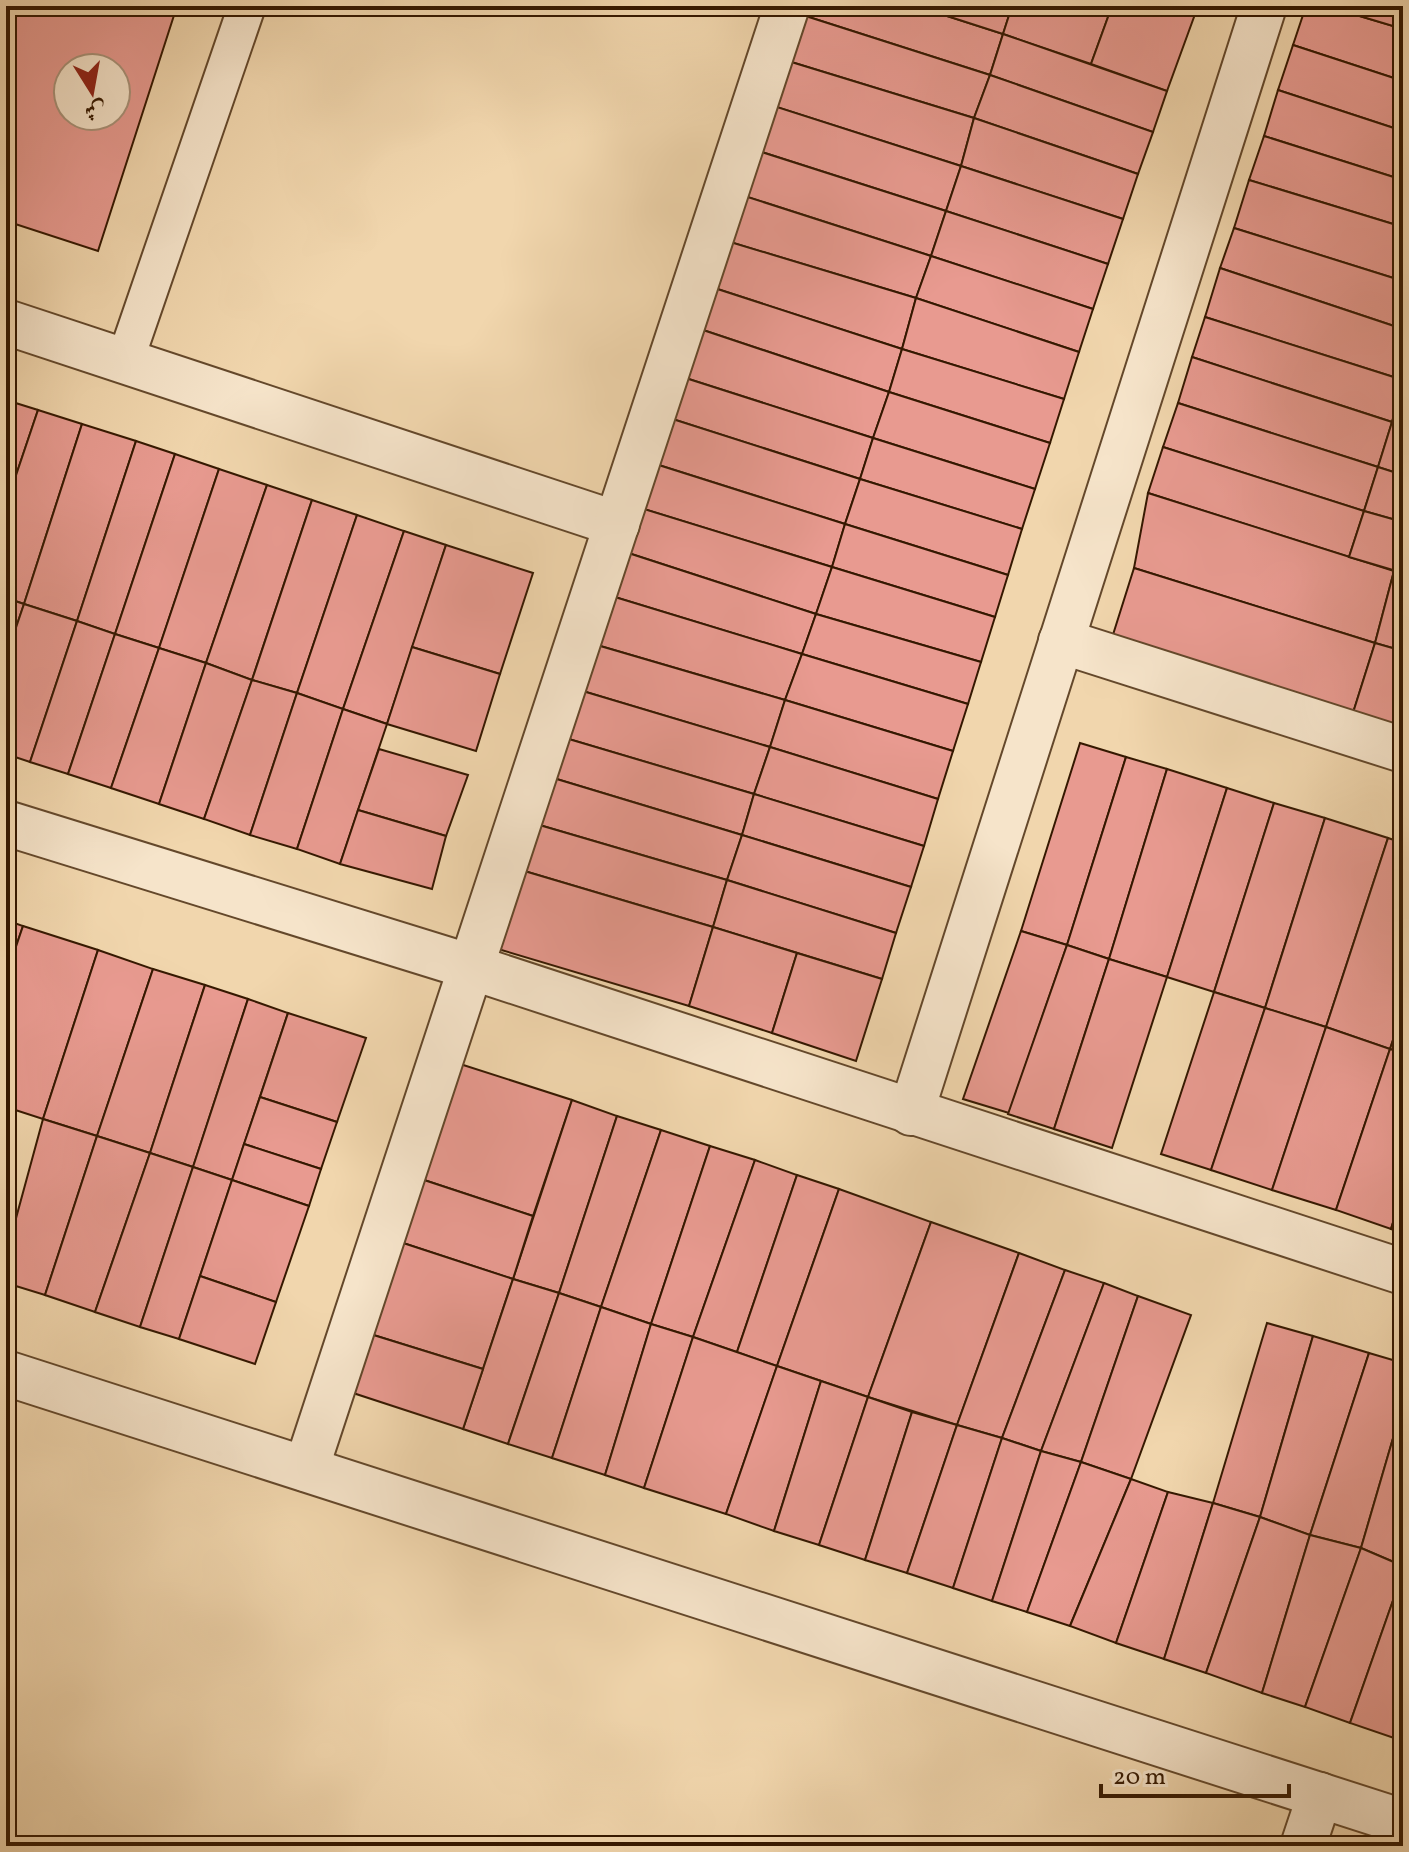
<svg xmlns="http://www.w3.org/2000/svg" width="1409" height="1852" viewBox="0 0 1409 1852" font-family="Vollkorn,Amiri,serif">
<rect width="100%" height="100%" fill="#f1d6ad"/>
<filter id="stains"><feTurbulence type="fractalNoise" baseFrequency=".0025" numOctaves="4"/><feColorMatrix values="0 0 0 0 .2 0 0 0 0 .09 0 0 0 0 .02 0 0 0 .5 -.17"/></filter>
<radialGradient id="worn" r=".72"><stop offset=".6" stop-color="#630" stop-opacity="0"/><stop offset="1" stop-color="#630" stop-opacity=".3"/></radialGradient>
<g fill="#e89a90" stroke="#351800" stroke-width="2" fill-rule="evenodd">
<path d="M 6,6 L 177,6 L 98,251 L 6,221 ZM 68,68 L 116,68 L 116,116 L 68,116 Z"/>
<polygon points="792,6 916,6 1003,34 990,75 790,11"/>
<polygon points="916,6 1012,6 1003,34"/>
<polygon points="1012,6 1112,6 1091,64 1003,34"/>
<polygon points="1112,6 1198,6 1167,91 1091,64"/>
<polygon points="1306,6 1326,6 1403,29 1403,81 1293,45"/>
<polygon points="1326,6 1403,6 1403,29"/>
<polygon points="790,11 990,75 974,118 775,57"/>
<polygon points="1003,34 1167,91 1153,132 990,75"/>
<polygon points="1293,45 1403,81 1403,131 1278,90"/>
<polygon points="775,57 974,118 961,166 761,102"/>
<polygon points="990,75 1153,132 1138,174 974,118"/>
<polygon points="1278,90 1403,131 1403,180 1264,136"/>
<polygon points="761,102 961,166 946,211 746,147"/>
<polygon points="974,118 1138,174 1123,219 961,166"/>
<polygon points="1264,136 1403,180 1403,227 1249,180"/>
<polygon points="746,147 946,211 931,256 732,192"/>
<polygon points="961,166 1123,219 1108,264 946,211"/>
<polygon points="1249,180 1403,227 1403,281 1234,228"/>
<polygon points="732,192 931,256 916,298 717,238"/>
<polygon points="946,211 1108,264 1093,309 931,256"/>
<polygon points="1234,228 1403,281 1403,329 1220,268"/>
<polygon points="717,238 916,298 902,349 702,284"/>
<polygon points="931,256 1093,309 1079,352 916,298"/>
<polygon points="1220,268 1403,329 1403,380 1205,317"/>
<polygon points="702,284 902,349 889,392 688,325"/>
<polygon points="916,298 1079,352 1064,399 902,349"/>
<polygon points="1205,317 1403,380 1392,422 1192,357"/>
<polygon points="688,325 889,392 873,438 673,374"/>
<polygon points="902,349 1064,399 1050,443 889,392"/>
<polygon points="1192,357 1392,422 1378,467 1178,403"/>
<polygon points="673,374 873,438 860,479 660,415"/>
<polygon points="1403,389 1403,425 1392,422"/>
<polygon points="889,392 1050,443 1035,489 873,438"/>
<polygon points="6,400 38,410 6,505"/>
<polygon points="1178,403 1378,467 1364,511 1163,447"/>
<polygon points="38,410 82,424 24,604 6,598 6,505"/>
<polygon points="660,415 860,479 845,524 646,461"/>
<polygon points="1392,422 1403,425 1403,475 1378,467"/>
<polygon points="82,424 136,441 77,621 24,604"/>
<polygon points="873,438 1035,489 1022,529 860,479"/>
<polygon points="136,441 175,454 115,634 77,621"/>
<polygon points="1163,447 1364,511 1349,557 1148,493"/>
<polygon points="175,454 219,469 159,648 115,634"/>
<polygon points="646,461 845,524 832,567 631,505"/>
<polygon points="1378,467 1403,475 1403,522 1364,511"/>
<polygon points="219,469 267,485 206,663 159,648"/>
<polygon points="860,479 1022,529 1008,575 845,524"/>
<polygon points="267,485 312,500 252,680 206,663"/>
<polygon points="1148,493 1394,571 1375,643 1134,568"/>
<polygon points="312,500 357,515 297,693 252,680"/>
<polygon points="631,505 832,567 816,614 616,549"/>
<polygon points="1364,511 1403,522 1403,573 1349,557"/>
<polygon points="357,515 404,531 343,709 297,693"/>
<polygon points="845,524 1008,575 995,617 832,567"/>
<polygon points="404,531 446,545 387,724 343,709"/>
<polygon points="446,545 533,573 500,674 412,647"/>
<polygon points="616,549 816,614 802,654 605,594"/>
<polygon points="832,567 995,617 981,662 816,614"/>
<polygon points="1134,568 1375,643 1352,716 1111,641"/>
<polygon points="1394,571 1403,573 1403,651 1375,643"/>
<polygon points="605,594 802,654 785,700 590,643"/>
<polygon points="6,598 24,604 6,657"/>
<polygon points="24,604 77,621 30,762 6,754 6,657"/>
<polygon points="816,614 981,662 968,704 802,654"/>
<polygon points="77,621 115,634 68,774 30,762"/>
<polygon points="115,634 159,648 111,788 68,774"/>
<polygon points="590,643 785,700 770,747 576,689"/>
<polygon points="1375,643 1403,651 1403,733 1352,716"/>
<polygon points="412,647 500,674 476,751 387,724"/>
<polygon points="159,648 206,663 159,804 111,788"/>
<polygon points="802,654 968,704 953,751 785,700"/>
<polygon points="206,663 252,680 204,819 159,804"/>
<polygon points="252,680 297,693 250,835 204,819"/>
<polygon points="576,689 770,747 754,794 562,737"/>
<polygon points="297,693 343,709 297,849 250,835"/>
<polygon points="785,700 953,751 938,799 770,747"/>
<polygon points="343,709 387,724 340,864 297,849"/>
<polygon points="562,737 754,794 742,835 550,777"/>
<polygon points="1080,743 1126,757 1067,945 1021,931"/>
<polygon points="770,747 938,799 924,846 754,794"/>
<polygon points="379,749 468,775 446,836 358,810"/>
<polygon points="1126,757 1167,769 1109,959 1067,945"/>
<polygon points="1167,769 1227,788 1167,977 1109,959"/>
<polygon points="550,777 742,835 727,880 536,824"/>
<polygon points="1227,788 1274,803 1214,992 1167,977"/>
<polygon points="754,794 924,846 911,887 742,835"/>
<polygon points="1274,803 1325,818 1265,1008 1214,992"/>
<polygon points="358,810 446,836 432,889 340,864"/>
<polygon points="1325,818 1388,838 1326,1027 1265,1008"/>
<polygon points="536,824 727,880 713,927 521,870"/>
<polygon points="742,835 911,887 896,933 727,880"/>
<polygon points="1388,838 1403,843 1403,1010 1390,1049 1326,1027"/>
<polygon points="521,870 713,927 689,1006 498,949"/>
<polygon points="727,880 896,933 882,979 713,927"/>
<polygon points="6,920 23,926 6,976"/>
<polygon points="23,926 98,950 43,1119 6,1107 6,976"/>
<polygon points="713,927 797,953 772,1033 689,1006"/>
<polygon points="1021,931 1067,945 1009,1113 963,1099"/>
<polygon points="1067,945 1109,959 1054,1129 1008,1114"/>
<polygon points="98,950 153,969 97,1136 43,1119"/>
<polygon points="797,953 882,979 856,1061 772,1033"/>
<polygon points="1109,959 1167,977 1112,1148 1054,1129"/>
<polygon points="153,969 205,985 150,1153 97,1136"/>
<polygon points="205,985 248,999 193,1167 150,1153"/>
<polygon points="1214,992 1265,1008 1211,1170 1161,1154"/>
<polygon points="248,999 288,1013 232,1180 193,1167"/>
<polygon points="1265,1008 1326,1027 1272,1190 1211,1170"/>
<polygon points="1403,1010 1403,1053 1390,1049"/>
<polygon points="288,1013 366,1038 337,1122 260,1097"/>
<polygon points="1326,1027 1390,1049 1336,1210 1272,1190"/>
<polygon points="1390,1049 1403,1053 1403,1190 1391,1229 1336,1210"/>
<polygon points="457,1063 572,1100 533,1216 418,1178"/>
<polygon points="260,1097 337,1122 321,1169 244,1144"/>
<polygon points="572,1100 617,1116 559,1293 513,1279"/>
<polygon points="617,1116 661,1130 601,1307 559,1293"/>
<polygon points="43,1119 97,1136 45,1295 6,1283 6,1255"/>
<polygon points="661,1130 710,1146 651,1324 601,1307"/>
<polygon points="97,1136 150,1153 95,1312 45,1295"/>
<polygon points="244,1144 321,1169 309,1206 232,1180"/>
<polygon points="710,1146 755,1160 693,1337 651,1324"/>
<polygon points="150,1153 193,1167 140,1327 95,1312"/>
<polygon points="755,1160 797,1175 737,1352 693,1337"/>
<polygon points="193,1167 232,1180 179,1339 140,1327"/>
<polygon points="797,1175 839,1189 777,1366 737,1352"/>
<polygon points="418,1178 533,1216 513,1279 397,1241"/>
<polygon points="232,1180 309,1206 276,1302 200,1276"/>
<polygon points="839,1189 931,1222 868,1397 777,1366"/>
<polygon points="1403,1190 1403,1232 1391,1229"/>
<polygon points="931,1222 1019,1253 957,1425 868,1397"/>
<polygon points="397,1241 513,1279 483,1369 367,1333"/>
<polygon points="1019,1253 1065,1270 1002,1438 957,1425"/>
<polygon points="1065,1270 1104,1283 1041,1451 1002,1438"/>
<polygon points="200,1276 276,1302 255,1364 179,1339"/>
<polygon points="513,1279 559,1293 508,1444 463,1429"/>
<polygon points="1104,1283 1138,1296 1081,1462 1041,1451"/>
<polygon points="559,1293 601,1307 552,1458 508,1444"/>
<polygon points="1138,1296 1191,1315 1131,1479 1081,1462"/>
<polygon points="601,1307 651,1324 605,1475 552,1458"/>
<polygon points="1267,1323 1313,1336 1260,1517 1213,1503"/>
<polygon points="651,1324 693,1337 644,1488 605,1475"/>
<polygon points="367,1333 483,1369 463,1429 347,1391"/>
<polygon points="1313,1336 1369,1353 1310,1535 1260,1517"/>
<polygon points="693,1337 777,1366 726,1514 644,1488"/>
<polygon points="1369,1353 1403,1363 1403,1404 1361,1548 1310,1535"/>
<polygon points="777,1366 821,1381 774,1531 726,1514"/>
<polygon points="821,1381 868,1397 819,1545 774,1531"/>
<polygon points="868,1397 912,1412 865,1560 819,1545"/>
<polygon points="1403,1404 1403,1566 1361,1548"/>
<polygon points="912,1412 957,1425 907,1573 865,1560"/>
<polygon points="957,1425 1002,1438 953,1588 907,1573"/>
<polygon points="1002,1438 1041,1451 992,1601 953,1588"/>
<polygon points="1041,1451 1081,1462 1027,1612 992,1601"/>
<polygon points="1081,1462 1131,1479 1070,1626 1027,1612"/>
<polygon points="1131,1479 1168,1492 1116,1643 1070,1626"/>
<polygon points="1168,1492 1213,1503 1164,1659 1116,1643"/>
<polygon points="1213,1503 1260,1517 1206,1673 1164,1659"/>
<polygon points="1260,1517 1310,1535 1262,1693 1206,1673"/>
<polygon points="1310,1535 1361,1548 1305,1707 1262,1693"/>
<polygon points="1361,1548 1403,1566 1403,1572 1350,1723 1305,1707"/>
<polygon points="1403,1572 1403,1713 1394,1738 1350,1723"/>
</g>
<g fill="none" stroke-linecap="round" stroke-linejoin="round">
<defs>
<polyline id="service" points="125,361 247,6"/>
<g id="minor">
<polyline points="6,322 617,524"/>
<polyline points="1061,641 1403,750"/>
<polyline points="6,823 471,967 1403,1272"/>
<polyline points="911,1113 1264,6"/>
<polyline points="306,1469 787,6"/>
<polyline points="1303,1846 1320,1795"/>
</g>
<polyline id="tertiary" points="6,1373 1403,1822"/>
</defs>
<use href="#service" stroke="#64482b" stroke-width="40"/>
<use href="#minor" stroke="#64482b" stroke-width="48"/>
<use href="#tertiary" stroke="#64482b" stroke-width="48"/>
<use href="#service" stroke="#f6e4ca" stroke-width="36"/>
<use href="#minor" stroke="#f6e4ca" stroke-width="44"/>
<use href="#tertiary" stroke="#f6e4ca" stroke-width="44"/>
</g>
<rect width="1409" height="1852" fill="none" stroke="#f1d6ad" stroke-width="32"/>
<rect x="8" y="8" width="1393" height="1836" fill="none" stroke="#351800" stroke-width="4"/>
<rect x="16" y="16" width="1377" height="1820" fill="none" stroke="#351800" stroke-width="2"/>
<g transform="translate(92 92) rotate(169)"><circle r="38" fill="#f6e4ca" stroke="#a99279" stroke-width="2"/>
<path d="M0-6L14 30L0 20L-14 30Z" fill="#8f2418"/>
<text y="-12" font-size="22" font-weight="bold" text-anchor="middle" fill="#351800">ش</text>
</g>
<path d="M1101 1784v12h188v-12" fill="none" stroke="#351800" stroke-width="4"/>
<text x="1113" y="1784" font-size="24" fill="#351800" stroke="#f6e4ca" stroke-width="6" paint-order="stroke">20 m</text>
<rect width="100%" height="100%" filter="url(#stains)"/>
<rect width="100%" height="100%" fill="url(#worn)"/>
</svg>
